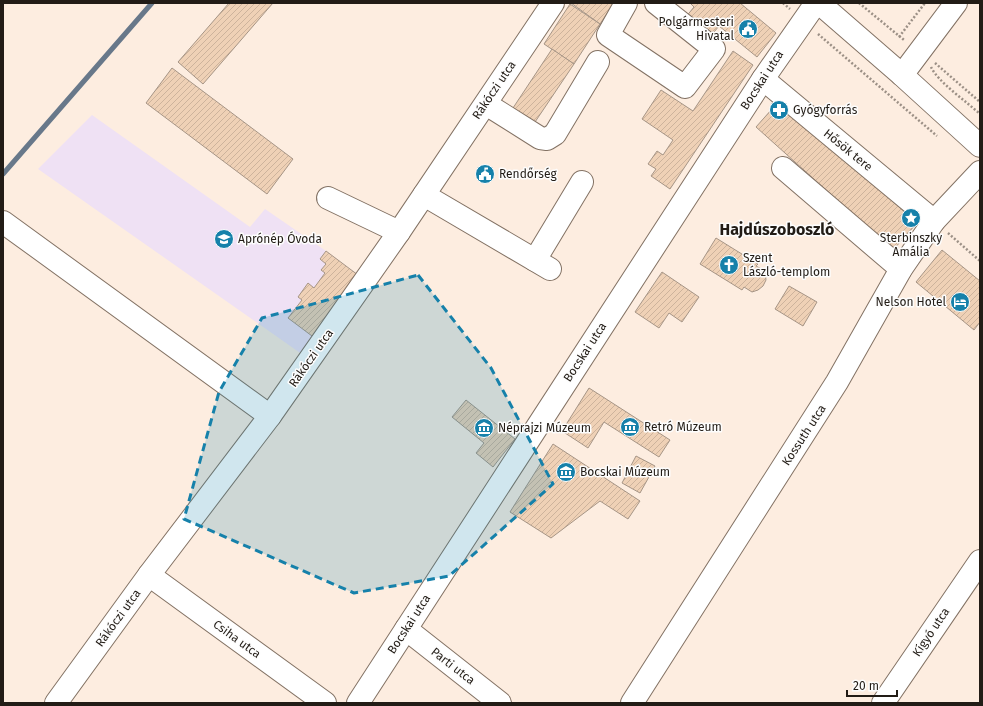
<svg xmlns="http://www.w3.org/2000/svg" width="983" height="706" viewBox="0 0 983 706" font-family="'Fira Sans',sans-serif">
<defs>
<pattern id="building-hatch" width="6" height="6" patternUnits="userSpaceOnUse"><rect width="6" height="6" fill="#efd1b6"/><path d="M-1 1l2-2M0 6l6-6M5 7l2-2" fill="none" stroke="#cdb39c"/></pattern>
</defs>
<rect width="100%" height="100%" fill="#fdede0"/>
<polygon fill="#efe1f4" points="92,115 250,227 265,209 326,251 362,278 303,355 38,169"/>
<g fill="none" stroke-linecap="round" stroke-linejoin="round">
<polyline stroke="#68788a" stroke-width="5" points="3,174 152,3"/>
</g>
<g fill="url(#building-hatch)" stroke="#a69586">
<polygon points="229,3 273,3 203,84 178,62"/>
<polygon points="571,3 614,3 600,24"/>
<polygon points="690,3 740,3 776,33 757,57 719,26 709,38 685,18 694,7"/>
<polygon points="570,4 600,24 574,64 544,44"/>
<polygon points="552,49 574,64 533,125 511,111"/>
<polygon points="733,51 753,65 670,189 651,176 656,169 648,164 657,151 663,155 673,140 642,119 661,90 693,111"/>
<polygon points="172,68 293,159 267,194 146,103"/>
<polygon points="780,100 917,223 893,250 756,127"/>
<polygon points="716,238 758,264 756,266 765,271 766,280 763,286 758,290 752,292 744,287 742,290 700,264"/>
<polygon points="942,250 980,281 980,322 974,330 916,282"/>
<polygon points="326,251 362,278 316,339 288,318 302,300 298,297 308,283 314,288 325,273 321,270 326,264 320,259"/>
<polygon points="662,272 699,297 682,322 669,313 659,328 635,312"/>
<polygon points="789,286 817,302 803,326 775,309"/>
<polygon points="589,388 670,440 659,457 604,422 588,448 562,431"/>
<polygon points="466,400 515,439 493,467 476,453 484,443 452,417"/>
<polygon points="553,444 640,501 628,519 600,501 551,538 510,512"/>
<polygon points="636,456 655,466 640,493 622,483"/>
</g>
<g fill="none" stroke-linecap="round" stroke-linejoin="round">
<defs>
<g id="minor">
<polyline points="626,3 608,35 685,87 714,49 656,3"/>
<polyline points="819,3 902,75 980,146"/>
<polyline points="902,75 956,3"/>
<polyline points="763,79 934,221"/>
<polyline points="486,104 540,138 547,139 555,134 598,62"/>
<polyline points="783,168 901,269"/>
<polyline points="424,195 550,269"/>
<polyline points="328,198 399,232"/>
<polyline points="3,222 270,416"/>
<polyline points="535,260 582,182"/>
<polyline points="149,575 325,703"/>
<polyline points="406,629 500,703"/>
<polyline points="56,703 149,575 270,416 399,232 553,3"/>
<polyline points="358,703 763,79 816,3"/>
<polyline points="632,703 837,382 901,269 934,221 980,172"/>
<polyline points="883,703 980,561"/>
</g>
</defs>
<use href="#minor" stroke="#837264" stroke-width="24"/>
<g stroke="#9c9086" stroke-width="2.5" stroke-dasharray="2 2" stroke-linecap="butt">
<polyline points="783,3 790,9"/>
<polyline points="859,3 904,40"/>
<polyline points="818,34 937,136"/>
<polyline points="899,37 925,3"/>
<polyline points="935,63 980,102"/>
<path d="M 931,67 C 938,82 967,102 980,114"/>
<polyline points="948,233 980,261"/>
</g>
<use href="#minor" stroke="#fff" stroke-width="22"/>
</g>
<path fill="#1681aa" fill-opacity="0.2" stroke="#1681aa" stroke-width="3" stroke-dasharray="8 5" stroke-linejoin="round" d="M 418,275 L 491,368 L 553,484 L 449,576 L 354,593 L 184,519 L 219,392 L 262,318 Z"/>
<defs>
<symbol id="civic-disc" viewBox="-11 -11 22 22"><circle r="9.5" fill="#1681aa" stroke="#fdfdfd"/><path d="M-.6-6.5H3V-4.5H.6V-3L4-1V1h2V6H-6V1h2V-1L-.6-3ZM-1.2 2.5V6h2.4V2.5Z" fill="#fff"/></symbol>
<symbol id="pharmacy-disc" viewBox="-11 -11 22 22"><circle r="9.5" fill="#1681aa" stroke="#fdfdfd"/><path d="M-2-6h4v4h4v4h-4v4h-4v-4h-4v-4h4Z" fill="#fff"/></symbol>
<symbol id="sight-disc" viewBox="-11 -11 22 22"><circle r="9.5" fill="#1681aa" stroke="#fdfdfd"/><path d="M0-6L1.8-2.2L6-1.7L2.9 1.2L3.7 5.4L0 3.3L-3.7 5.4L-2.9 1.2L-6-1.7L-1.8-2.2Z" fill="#fff"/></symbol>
<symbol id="school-disc" viewBox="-11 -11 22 22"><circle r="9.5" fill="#1681aa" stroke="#fdfdfd"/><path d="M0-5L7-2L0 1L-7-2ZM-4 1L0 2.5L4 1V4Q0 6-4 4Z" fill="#fff"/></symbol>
<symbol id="church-disc" viewBox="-11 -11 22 22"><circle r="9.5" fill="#1681aa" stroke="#fdfdfd"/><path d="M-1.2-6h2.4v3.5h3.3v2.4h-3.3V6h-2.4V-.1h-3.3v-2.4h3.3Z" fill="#fff"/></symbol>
<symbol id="hotel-disc" viewBox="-11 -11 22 22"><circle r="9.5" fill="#1681aa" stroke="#fdfdfd"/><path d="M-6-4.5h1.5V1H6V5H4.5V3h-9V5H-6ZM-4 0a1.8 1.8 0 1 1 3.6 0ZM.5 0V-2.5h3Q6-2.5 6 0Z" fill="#fff"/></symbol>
<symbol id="museum-disc" viewBox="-11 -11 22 22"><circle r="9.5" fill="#1681aa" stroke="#fdfdfd"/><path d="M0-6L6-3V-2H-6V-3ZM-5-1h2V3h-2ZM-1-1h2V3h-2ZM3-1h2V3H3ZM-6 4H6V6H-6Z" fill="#fff"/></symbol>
</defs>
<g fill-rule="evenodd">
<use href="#civic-disc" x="737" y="18" width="22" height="22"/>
<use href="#pharmacy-disc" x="768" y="99" width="22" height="22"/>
<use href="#civic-disc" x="474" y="163" width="22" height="22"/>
<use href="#sight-disc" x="900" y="207" width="22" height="22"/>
<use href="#school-disc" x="213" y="228" width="22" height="22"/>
<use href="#church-disc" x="718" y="254" width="22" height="22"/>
<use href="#hotel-disc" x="949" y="291" width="22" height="22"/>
<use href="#museum-disc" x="619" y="416" width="22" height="22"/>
<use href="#museum-disc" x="473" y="417" width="22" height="22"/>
<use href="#museum-disc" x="555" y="461" width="22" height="22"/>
</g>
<g text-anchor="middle" stroke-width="3" stroke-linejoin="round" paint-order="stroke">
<g font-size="12" fill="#221c16" stroke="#fdfdfd" text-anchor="start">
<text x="734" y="26" text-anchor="end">Polgármesteri<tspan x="734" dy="14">Hivatal</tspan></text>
<text x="793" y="114">Gyógyforrás</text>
<text x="499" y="178">Rendőrség</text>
<text x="911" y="242" text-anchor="middle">Sterbinszky<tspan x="911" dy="14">Amália</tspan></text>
<text x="238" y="243">Aprónép Óvoda</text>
<text x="743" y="262">Szent<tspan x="743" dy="14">László-templom</tspan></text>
<text x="946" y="306" text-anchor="end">Nelson Hotel</text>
<text x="644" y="431">Retró Múzeum</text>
<text x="498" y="432">Néprajzi Múzeum</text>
<text x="580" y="476">Bocskai Múzeum</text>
</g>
<g font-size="12" fill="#221c16" stroke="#fdfdfd">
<text transform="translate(762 80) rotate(-57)" y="4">Bocskai utca</text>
<text transform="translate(494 90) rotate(-56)" y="4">Rákóczi utca</text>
<text transform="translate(848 150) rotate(39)" y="4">Hősök tere</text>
<text transform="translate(585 352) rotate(-57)" y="4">Bocskai utca</text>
<text transform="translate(311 358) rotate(-55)" y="4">Rákóczi utca</text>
<text transform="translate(804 435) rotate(-57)" y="4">Kossuth utca</text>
<text transform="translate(118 618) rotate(-54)" y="4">Rákóczi utca</text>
<text transform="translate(409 624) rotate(-57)" y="4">Bocskai utca</text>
<text transform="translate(931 632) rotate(-56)" y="4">Kígyó utca</text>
<text transform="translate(237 639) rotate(36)" y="4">Csiha utca</text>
<text transform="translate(453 666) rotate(38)" y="4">Parti utca</text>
</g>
<g font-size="16" font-weight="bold" fill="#221c16" stroke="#fdfdfd">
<text x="777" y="235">Hajdúszoboszló</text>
</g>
</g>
<rect width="983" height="706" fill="none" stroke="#221c16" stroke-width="8"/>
<path d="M847 690v6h50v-6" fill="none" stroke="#221c16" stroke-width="2"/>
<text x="853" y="690" font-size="12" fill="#221c16" stroke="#fdfdfd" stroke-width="3" paint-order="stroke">20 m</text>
</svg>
